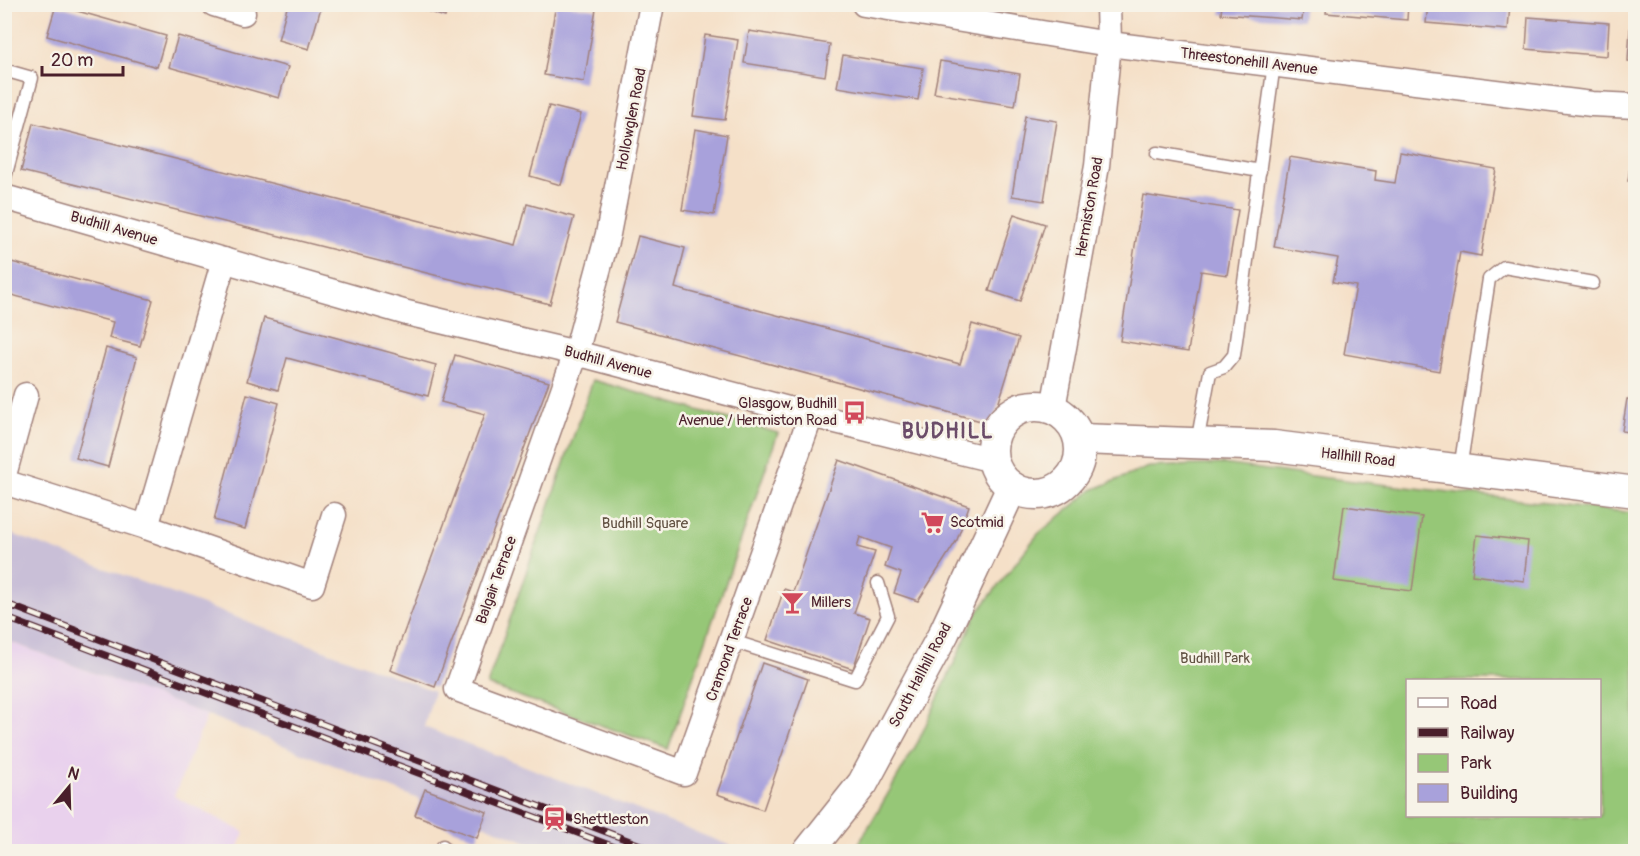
<svg xmlns="http://www.w3.org/2000/svg" width="1640" height="856" viewBox="0 0 1640 856" font-family="Pangolin,sans-serif">
<rect width="100%" height="100%" fill="#f7f3e8"/>
<filter id="ink" filterUnits="userSpaceOnUse"><feTurbulence type="fractalNoise" baseFrequency=".0167" numOctaves="2"/><feDisplacementMap in="SourceGraphic" scale="12" xChannelSelector="R" yChannelSelector="G"/><feConvolveMatrix kernelMatrix="1 2 1 2 8 2 1 2 1" color-interpolation-filters="sRGB"/></filter>
<filter id="wash" filterUnits="userSpaceOnUse"><feTurbulence type="fractalNoise" baseFrequency=".008" numOctaves="4" result="noise"/><feDisplacementMap in="SourceGraphic" scale="24" xChannelSelector="R" yChannelSelector="G"/><feGaussianBlur stdDeviation="1.35" result="paint"/><feColorMatrix in="noise" values="0 0 0 0 0 0 0 0 0 0 0 0 0 0 0 0 0 1.4 0 .05"/><feComposite in="paint" operator="in"/></filter>
<g filter="url(#wash)">
<rect width="100%" height="100%" fill="#f5e0c8"/>
<polygon fill="#e9d1ed" points="4,640 207,715 174,796 244,832 238,851 5,851"/>
<polygon fill="#c9bfd7" points="4,531 434,691 424,727 734,847 741,851 550,851 207,715 5,640"/>
<g fill="#96c777" stroke="#707351" stroke-width="1.5" fill-rule="evenodd">
<polygon points="593,380 778,433 668,749 487,685"/>
<path d="M 1223,464 L 1327,478 L 1635,513 L 1635,851 L 854,852 L 918,742 L 977,613 L 1038,534 L 1092,490 L 1149,467 ZM 1408,680 L 1600,680 L 1600,816 L 1408,816 Z"/>
</g>
<g id="blocks">
<g fill="#a8a1db">
<polygon points="288,4 322,4 309,49 278,40"/>
<polygon points="405,4 449,4 445,17"/>
<polygon points="556,4 596,9 584,82 544,75"/>
<polygon points="1327,4 1408,4 1407,20 1326,13"/>
<polygon points="1428,4 1510,4 1508,30 1426,23"/>
<polygon points="56,5 166,36 157,67 47,36"/>
<polygon points="1222,5 1304,5 1302,20 1221,14"/>
<polygon points="1528,17 1609,23 1607,56 1526,49"/>
<polygon points="1630,29 1636,29 1636,62 1628,61"/>
<polygon points="749,31 830,44 825,76 744,63"/>
<polygon points="705,35 738,40 725,120 693,116"/>
<polygon points="178,36 288,67 279,98 169,67"/>
<polygon points="843,55 923,68 918,100 837,87"/>
<polygon points="940,61 1020,74 1015,106 934,93"/>
<polygon points="549,106 581,114 561,185 530,176"/>
<polygon points="1025,116 1057,121 1044,201 1012,196"/>
<polygon points="33,123 516,245 527,204 574,217 550,304 21,171"/>
<polygon points="695,129 727,135 714,215 682,210"/>
<polygon points="1400,152 1496,169 1481,256 1460,252 1439,371 1344,354 1356,286 1333,282 1338,258 1274,247 1290,157 1376,171 1375,180 1395,183"/>
<polygon points="1632,153 1636,153 1636,182 1628,181"/>
<polygon points="1143,195 1238,210 1227,275 1201,271 1188,352 1120,341"/>
<polygon points="1014,214 1045,224 1020,301 989,291"/>
<polygon points="638,236 685,248 675,288 960,364 972,324 1019,338 992,424 615,322"/>
<polygon points="4,260 153,300 140,346 109,338 113,322 4,293"/>
<polygon points="264,318 436,365 428,396 287,358 278,390 247,381"/>
<polygon points="106,348 137,357 108,467 76,458"/>
<polygon points="455,355 549,382 435,687 390,670 485,414 441,402"/>
<polygon points="247,394 279,403 245,529 214,520"/>
<polygon points="1627,399 1636,400 1636,433 1622,431"/>
<polygon points="839,460 969,506 957,540 918,601 894,593 901,573 885,567 891,548 860,537 857,547 875,552 854,613 870,618 853,669 767,640 784,589 793,592"/>
<polygon points="1344,506 1422,517 1412,591 1334,581"/>
<polygon points="1477,535 1528,541 1524,581 1472,575"/>
<polygon points="762,663 808,679 763,810 717,794"/>
<polygon points="425,789 487,812 477,838 415,815"/>
</g>
</g>
</g>
<g filter="url(#ink)">
<use href="#blocks" fill-opacity="0" stroke="#a0807a" stroke-width="1.5"/>
<g fill="none" stroke-linecap="round" stroke-linejoin="round">
<defs>
<g id="service">
<polyline points="4,70 32,78 4,181"/>
<polyline points="1157,153 1260,171"/>
<polyline points="1197,443 1210,372 1224,367 1234,355 1274,64"/>
<polyline points="1460,469 1489,279 1504,267 1593,283"/>
<polyline points="732,641 855,680 888,616 878,583"/>
<polyline points="440,852 443,846"/>
</g>
<g id="minor">
<polyline points="214,4 243,13"/>
<polyline points="652,4 608,234 576,353 457,689 684,773 811,415"/>
<polyline points="864,4 1109,44 1592,104 1636,106"/>
<polyline points="4,197 407,313 576,353 811,415 993,460"/>
<polyline points="1053,408 1097,166 1109,44 1108,4"/>
<polyline points="4,475 26,395"/>
<polyline points="4,482 146,527 312,585 334,515"/>
<polyline points="146,527 224,260"/>
</g>
<g id="tertiary">
<circle cx="1036" cy="450" r="44"/>
<polyline points="1080,439 1274,446 1636,492"/>
<polyline points="808,852 863,783 944,633 1012,487"/>
</g>
</defs>
<use href="#service" stroke="#a0807a" stroke-width="15"/>
<use href="#minor" stroke="#a0807a" stroke-width="27"/>
<use href="#tertiary" stroke="#a0807a" stroke-width="33"/>
<use href="#service" stroke="#fff" stroke-width="12"/>
<use href="#minor" stroke="#fff" stroke-width="24"/>
<use href="#tertiary" stroke="#fff" stroke-width="30"/>
<defs>
<g id="rail">
<polyline points="4,603 659,852"/>
<polyline points="4,617 628,852"/>
</g>
</defs>
<use href="#rail" stroke="#4a1f2b" stroke-width="7"/>
<use href="#rail" stroke="#f7f3e8" stroke-width="4.5" stroke-dasharray="14" stroke-linecap="butt"/>
</g>
</g>
<defs>
<symbol id="bus-bare" viewBox="-9 -9 18 18"><path d="M-5-6H5V4H4V6H2V4H-2V6H-4V4H-5ZM-3.5-4V0h7V-4ZM-3.5 1.2v1.5H-2V1.2ZM2 1.2v1.5H3.5V1.2Z" fill="#d1495b" stroke="#f7f3e8" stroke-width="2.5" paint-order="stroke"/></symbol>
<symbol id="supermarket-bare" viewBox="-9 -9 18 18"><path d="M-6-5.5h2.5l.6 2H6L4.5 2H-2.5L-4.4-4H-6ZM-1.5 3.2a1.3 1.3 0 1 0 .1 0ZM3 3.2a1.3 1.3 0 1 0 .1 0Z" fill="#d1495b" stroke="#f7f3e8" stroke-width="2.5" paint-order="stroke"/></symbol>
<symbol id="bar-bare" viewBox="-9 -9 18 18"><path d="M-6-5H6L.8 .8V4.5H3.5V6h-7V4.5H-.8V.8Z" fill="#d1495b" stroke="#f7f3e8" stroke-width="2.5" paint-order="stroke"/></symbol>
<symbol id="station-bare" viewBox="-9 -9 18 18"><path d="M-3-6H3Q5-6 5-4V2Q5 4 3 4L4.5 6H3L1.5 4h-3L-3 6H-4.5L-3 4Q-5 4-5 2V-4Q-5-6-3-6ZM-3.5-4v3h7v-3ZM-3.5 1v1.5H-2V1ZM2 1v1.5H3.5V1Z" fill="#d1495b" stroke="#f7f3e8" stroke-width="2.5" paint-order="stroke"/></symbol>
</defs>
<g fill-rule="evenodd">
<use href="#bus-bare" x="838" y="396" width="33" height="33"/>
<use href="#supermarket-bare" x="916" y="506" width="33" height="33"/>
<use href="#bar-bare" x="776" y="586" width="33" height="33"/>
<use href="#station-bare" x="538" y="802" width="33" height="33"/>
</g>
<g text-anchor="middle" stroke-width="5" stroke-linejoin="round" paint-order="stroke">
<g font-size="15" fill="#4a1f2b" stroke="#f7f3e8">
<text transform="translate(1249 61) rotate(7)" y="5">Threestonehill Avenue</text>
<text transform="translate(631 119) rotate(-79)" y="5">Hollowglen Road</text>
<text transform="translate(1089 207) rotate(-80)" y="5">Hermiston Road</text>
<text transform="translate(114 228) rotate(16)" y="5">Budhill Avenue</text>
<text transform="translate(608 362) rotate(15)" y="5">Budhill Avenue</text>
<text transform="translate(1358 457) rotate(7)" y="5">Hallhill Road</text>
<text transform="translate(496 580) rotate(-70)" y="5">Balgair Terrace</text>
<text transform="translate(729 649) rotate(-70)" y="5">Cramond Terrace</text>
<text transform="translate(920 675) rotate(-62)" y="5">South Hallhill Road</text>
</g>
<g font-size="15" fill="#4a1f2b" stroke="#f7f3e8" text-anchor="start">
<text x="837" y="408" text-anchor="end">Glasgow, Budhill<tspan x="837" dy="17">Avenue / Hermiston Road</tspan></text>
<text x="950" y="527">Scotmid</text>
<text x="811" y="607">Millers</text>
<text x="573" y="824">Shettleston</text>
</g>
<g font-size="15" fill="#615142" stroke="#f7f3e8">
<text x="645" y="528">Budhill Square</text>
<text x="1215" y="663">Budhill Park</text>
</g>
<g font-size="21" font-weight="bold" letter-spacing="1.5" fill="#6b4c69" stroke="#f7f3e8">
<text x="948" y="438">BUDHILL</text>
</g>
</g>
<rect width="1640" height="856" fill="none" stroke="#f7f3e8" stroke-width="24"/>
<rect x="1406" y="679" width="195" height="138" fill="#f7f3e8" stroke="#b29e9c" stroke-width="1.5"/>
<rect x="1418" y="698" width="30" height="9" fill="#ffffff" stroke="#b29e9c" stroke-width="1.5"/>
<text x="1460" y="709" font-size="18" fill="#4a1f2b">Road</text>
<rect x="1418" y="728" width="30" height="9" fill="#4a1f2b" stroke="#b29e9c" stroke-width="1.5"/>
<text x="1460" y="739" font-size="18" fill="#4a1f2b">Railway</text>
<rect x="1418" y="754" width="30" height="18" fill="#96c777" stroke="#b29e9c" stroke-width="1.5"/>
<text x="1460" y="769" font-size="18" fill="#4a1f2b">Park</text>
<rect x="1418" y="784" width="30" height="18" fill="#a8a1db" stroke="#b29e9c" stroke-width="1.5"/>
<text x="1460" y="799" font-size="18" fill="#4a1f2b">Building</text>
<g transform="translate(69 787) rotate(19)" stroke="#f7f3e8" stroke-width="4.5" paint-order="stroke">
<path d="M0-4.5L10 22L0 15L-10 22Z" fill="#4a1f2b"/>
<text y="-9" font-size="16" font-weight="bold" text-anchor="middle" fill="#4a1f2b">N</text>
</g>
<path d="M42 66v9h81v-9" fill="none" stroke="#4a1f2b" stroke-width="3"/>
<text x="51" y="66" font-size="18" fill="#4a1f2b" stroke="#f7f3e8" stroke-width="4.5" paint-order="stroke">20 m</text>
</svg>
